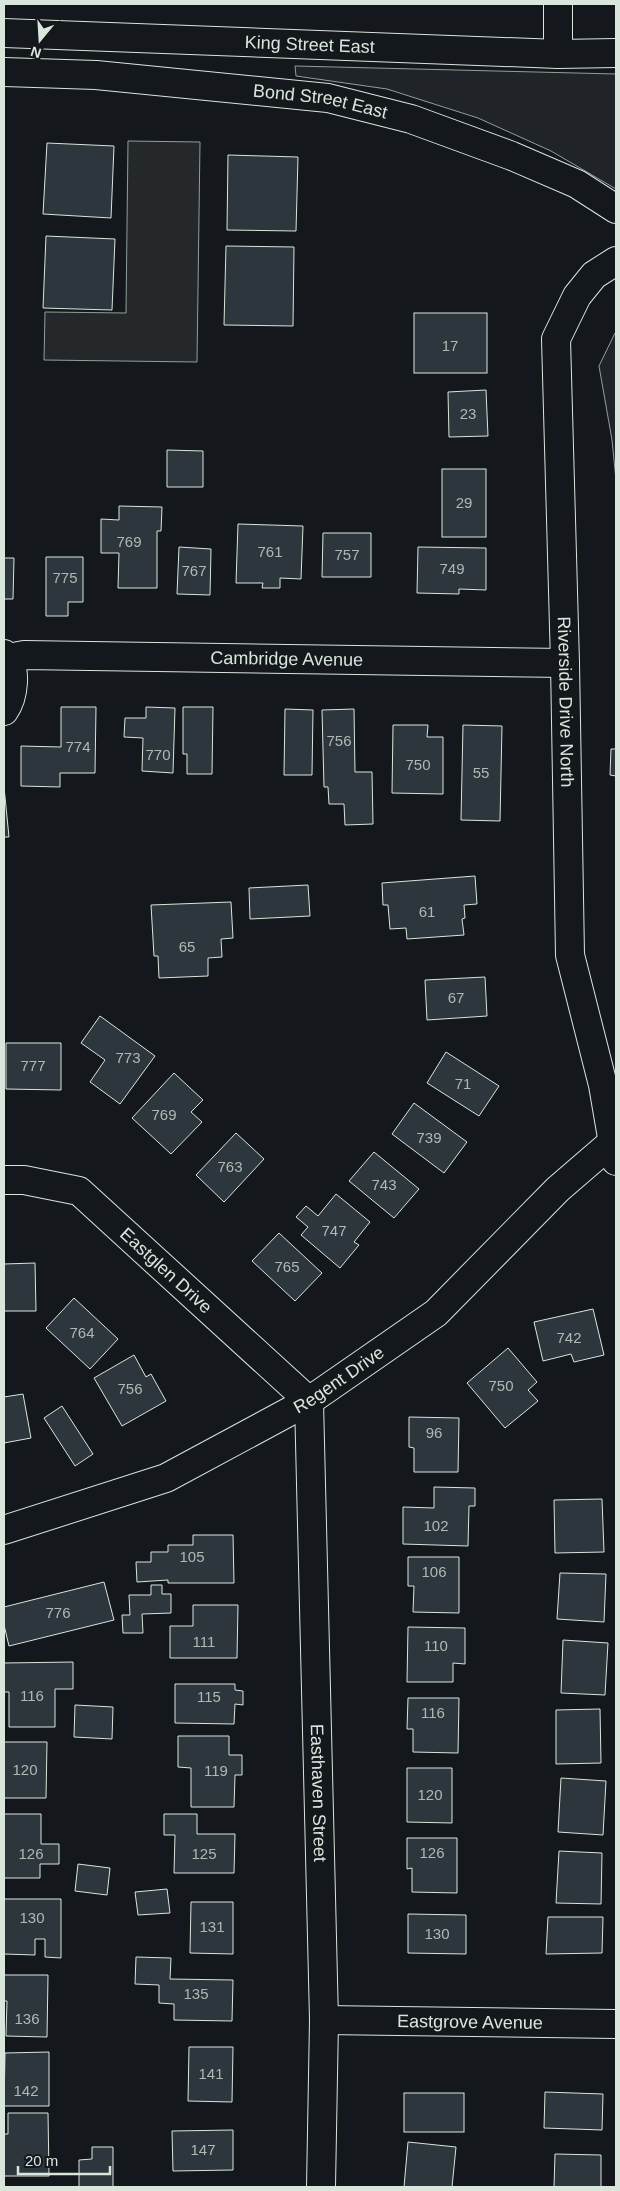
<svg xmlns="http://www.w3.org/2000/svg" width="620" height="2191" viewBox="0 0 620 2191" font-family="Arial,sans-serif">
<rect width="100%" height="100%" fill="#14181c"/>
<g fill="#202428" stroke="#939e99">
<polygon points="295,66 616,74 616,189 551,151 478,118 387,89 296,76"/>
<polygon points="615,333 616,333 616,480 612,440 599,366"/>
</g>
<polygon fill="#24282b" stroke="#939e99" points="128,141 200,142 197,362 44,360 45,312 126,313"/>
<g fill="#2c363c" stroke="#d8e6dc">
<polygon points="47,143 114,146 111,218 43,214"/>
<polygon points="228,155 298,157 296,231 227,230"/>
<polygon points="46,236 115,239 112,310 43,308"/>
<polygon points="226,246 294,247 293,326 224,325"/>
<rect x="414" y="313" width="73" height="60"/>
<polygon points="486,390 488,436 449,437 448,392"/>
<polygon points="167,450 203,451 203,487 167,487"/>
<rect x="442" y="469" width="44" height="68"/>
<polygon points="119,506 162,507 161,531 157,531 157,588 118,588 119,553 101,553 101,519 119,520"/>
<polygon points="238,524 303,526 301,579 280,578 280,588 262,588 263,583 236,583"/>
<polygon points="323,533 371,533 371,577 322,577"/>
<polygon points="179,547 211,549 210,595 177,594"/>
<polygon points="418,547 486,548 486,590 459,589 459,594 417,593"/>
<polygon points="46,557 83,557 83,602 68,602 68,616 46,616"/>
<polygon points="4,558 14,558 13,599 4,599"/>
<polygon points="61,707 96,707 95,773 60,773 60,787 21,786 21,746 61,747"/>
<polygon points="146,707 175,708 173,773 142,771 143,738 124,737 125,718 146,718"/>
<polygon points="183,707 213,707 212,774 187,774 187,754 183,754"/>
<polygon points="285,709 313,710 312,775 284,775"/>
<polygon points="354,709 355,772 372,772 373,824 345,825 344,804 329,804 328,787 324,787 322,710"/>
<polygon points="393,725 428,725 427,737 443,737 443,794 392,793"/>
<polygon points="463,725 502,726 500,821 461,820"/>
<polygon points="611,749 616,749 616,776 610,775"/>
<polygon points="4,787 9,837 4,837"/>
<polygon points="475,876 477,904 464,905 465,918 462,919 464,935 407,939 406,928 390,929 388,905 383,905 382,883"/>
<polygon points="308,885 310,916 250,919 249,888"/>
<polygon points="231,902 233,938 221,939 222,957 208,958 208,976 159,978 158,956 154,956 151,905"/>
<polygon points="485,977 487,1016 427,1020 425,980"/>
<polygon points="100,1016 155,1056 120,1104 90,1082 105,1060 81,1043"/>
<polygon points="6,1043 61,1043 61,1090 6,1089"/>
<polygon points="446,1052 499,1086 479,1116 427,1083"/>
<polygon points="174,1073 203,1100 191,1112 202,1122 171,1154 132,1118"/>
<polygon points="414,1103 467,1142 444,1173 392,1134"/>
<polygon points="236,1133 264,1159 224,1202 196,1175"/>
<polygon points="374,1152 419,1189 394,1218 349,1181"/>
<polygon points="336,1194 370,1222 354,1242 359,1245 340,1268 301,1235 308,1227 296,1217 306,1206 318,1216"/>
<polygon points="279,1233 322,1273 295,1301 252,1261"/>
<polygon points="35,1263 36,1311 4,1311 4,1264"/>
<polygon points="74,1298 118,1339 90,1369 46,1328"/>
<polygon points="593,1309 604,1355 574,1362 571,1354 543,1361 534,1322"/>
<polygon points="508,1348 537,1382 528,1390 538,1401 505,1428 467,1383"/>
<polygon points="134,1355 146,1377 151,1374 166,1401 122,1426 94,1378"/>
<polygon points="23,1394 31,1438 4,1443 4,1397"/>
<polygon points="62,1406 93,1454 75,1466 44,1418"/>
<polygon points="409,1417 459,1418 458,1472 414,1472 414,1448 409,1447"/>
<polygon points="434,1487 475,1488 475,1506 469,1506 468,1546 403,1544 403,1507 434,1508"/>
<polygon points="602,1499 604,1552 555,1553 554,1500"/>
<polygon points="193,1535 233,1535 234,1583 168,1583 168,1580 137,1582 136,1562 151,1562 151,1552 168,1552 168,1545 193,1545"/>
<polygon points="408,1557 459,1557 459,1613 413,1612 414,1586 408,1586"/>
<polygon points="560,1573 606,1574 604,1622 557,1619"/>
<polygon points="104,1582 114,1620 9,1646 4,1625 4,1607"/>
<polygon points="151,1585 162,1585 162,1594 171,1594 171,1613 142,1614 143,1633 123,1633 122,1615 130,1615 129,1595 151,1595"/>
<polygon points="193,1605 238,1605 237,1658 170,1658 170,1626 193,1626"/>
<polygon points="408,1627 465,1628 465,1664 453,1663 453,1682 407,1682"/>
<polygon points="563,1640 608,1643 605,1695 561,1693"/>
<polygon points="73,1662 73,1689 55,1689 55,1727 9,1727 9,1692 4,1692 4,1663"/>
<polygon points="175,1684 235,1684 235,1690 243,1691 243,1705 235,1704 234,1724 175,1723"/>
<polygon points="408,1698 459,1698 458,1753 413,1752 413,1729 407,1729"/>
<polygon points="75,1705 113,1707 112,1739 74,1737"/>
<polygon points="600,1709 601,1763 556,1764 556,1710"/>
<polygon points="178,1736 229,1736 229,1755 242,1755 242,1775 235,1775 234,1807 191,1807 191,1768 178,1767"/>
<polygon points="4,1742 47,1742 46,1798 4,1798"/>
<polygon points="407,1768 452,1768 452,1823 407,1822"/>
<polygon points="561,1778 606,1781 603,1835 558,1832"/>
<polygon points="4,1814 41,1814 41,1844 59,1844 59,1864 40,1864 40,1878 4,1878"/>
<polygon points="164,1814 197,1814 197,1834 235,1834 234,1873 174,1873 175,1835 164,1835"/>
<polygon points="407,1838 457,1838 457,1893 412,1892 412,1868 407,1869"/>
<polygon points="559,1851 602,1853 601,1904 556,1903"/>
<polygon points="78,1864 110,1868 107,1895 75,1891"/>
<polygon points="167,1889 170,1913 138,1915 135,1892"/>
<polygon points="4,1899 61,1899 61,1958 45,1957 45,1939 35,1939 35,1955 4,1954"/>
<polygon points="191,1902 233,1902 233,1954 190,1953"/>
<polygon points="408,1914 466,1915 466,1954 408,1953"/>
<polygon points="548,1917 603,1917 602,1953 546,1954"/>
<polygon points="136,1957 171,1958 170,1979 233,1980 232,2021 174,2020 174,2004 159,2003 159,1985 135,1984"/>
<polygon points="4,1975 48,1975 47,2037 6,2036 7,2001 4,2001"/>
<polygon points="189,2047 233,2047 232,2102 188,2101"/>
<polygon points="49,2052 49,2106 4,2106 5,2053"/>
<polygon points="545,2092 603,2094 602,2130 544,2128"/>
<rect x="404" y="2093" width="60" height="39"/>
<polygon points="8,2113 48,2113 49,2176 4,2176 4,2134 8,2134"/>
<polygon points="233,2130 233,2170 173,2171 172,2131"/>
<polygon points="408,2142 456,2147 452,2187 404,2187"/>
<polygon points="92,2147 113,2147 113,2187 79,2187 79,2160 92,2159"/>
<polygon points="555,2154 601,2155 601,2187 554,2187"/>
</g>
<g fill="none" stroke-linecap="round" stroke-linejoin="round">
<defs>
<g id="minor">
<polyline points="558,4 558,54"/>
<path id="s1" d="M 616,261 L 594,275 L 577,296 L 556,339 L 565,663 L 570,955 L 603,1085 L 616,1161"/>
<path d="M 4,654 C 18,667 14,697 4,711"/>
<path id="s2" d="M 9,658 L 24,655 L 565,663"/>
<path id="s3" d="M 4,1180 L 24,1180 L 79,1191 L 309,1401"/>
<path id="s4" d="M 309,1401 L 324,2020 L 321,2187"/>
<path id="s5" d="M 4,1530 L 166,1478 L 309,1401 L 436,1313 L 558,1189 L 616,1139"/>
<path id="s6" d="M 324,2020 L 616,2024"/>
</g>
<g id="primary">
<path id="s7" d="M 4,33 L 558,54 L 616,53"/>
<path id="s8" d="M 4,72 L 96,75 L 328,98 L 411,119 L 512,156 L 577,184 L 616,209"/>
</g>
</defs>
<use href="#minor" stroke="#d8e6dc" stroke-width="30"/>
<use href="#primary" stroke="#d8e6dc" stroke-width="30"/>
<use href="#minor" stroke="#14181c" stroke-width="28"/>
<use href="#primary" stroke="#14181c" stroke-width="28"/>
</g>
<g text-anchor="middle" stroke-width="4" stroke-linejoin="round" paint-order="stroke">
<g font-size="15" fill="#adbab4">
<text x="450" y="351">17</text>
<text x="468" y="419">23</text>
<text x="464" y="508">29</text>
<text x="129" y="547">769</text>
<text x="270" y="557">761</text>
<text x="347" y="560">757</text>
<text x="452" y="574">749</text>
<text x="194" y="576">767</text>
<text x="65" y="583">775</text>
<text x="339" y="746">756</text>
<text x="78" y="752">774</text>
<text x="158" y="760">770</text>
<text x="418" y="770">750</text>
<text x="481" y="778">55</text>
<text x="427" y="917">61</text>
<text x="187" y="952">65</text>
<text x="456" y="1003">67</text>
<text x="128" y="1063">773</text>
<text x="33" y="1071">777</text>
<text x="463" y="1089">71</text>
<text x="164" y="1120">769</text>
<text x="429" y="1143">739</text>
<text x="230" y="1172">763</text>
<text x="384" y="1190">743</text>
<text x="334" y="1236">747</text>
<text x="287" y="1272">765</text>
<text x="82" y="1338">764</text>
<text x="569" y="1343">742</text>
<text x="501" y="1391">750</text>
<text x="130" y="1394">756</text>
<text x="434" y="1438">96</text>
<text x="436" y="1531">102</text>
<text x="192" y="1562">105</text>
<text x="434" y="1577">106</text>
<text x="58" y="1618">776</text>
<text x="204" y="1647">111</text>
<text x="436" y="1651">110</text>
<text x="32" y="1701">116</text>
<text x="209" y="1702">115</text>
<text x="433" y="1718">116</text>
<text x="25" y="1775">120</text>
<text x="216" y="1776">119</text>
<text x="430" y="1800">120</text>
<text x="432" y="1858">126</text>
<text x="31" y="1859">126</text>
<text x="204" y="1859">125</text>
<text x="32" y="1923">130</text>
<text x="212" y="1932">131</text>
<text x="437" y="1939">130</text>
<text x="196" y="1999">135</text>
<text x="27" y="2024">136</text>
<text x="211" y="2079">141</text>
<text x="26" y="2096">142</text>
<text x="203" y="2155">147</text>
</g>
<g font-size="18" fill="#d8e6dc" stroke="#14181c">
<text dy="6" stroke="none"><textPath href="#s7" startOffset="306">King Street East</textPath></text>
<text dy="6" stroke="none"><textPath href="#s8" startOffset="318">Bond Street East</textPath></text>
<text dy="6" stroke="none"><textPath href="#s2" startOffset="278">Cambridge Avenue</textPath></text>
<text dy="6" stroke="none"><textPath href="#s1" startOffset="464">Riverside Drive North</textPath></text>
<text dy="6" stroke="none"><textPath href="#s3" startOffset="194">Eastglen Drive</textPath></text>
<text dy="6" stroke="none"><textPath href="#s5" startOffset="369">Regent Drive</textPath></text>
<text dy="6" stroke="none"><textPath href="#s4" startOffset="392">Easthaven Street</textPath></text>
<text dy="6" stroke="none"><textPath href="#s6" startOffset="146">Eastgrove Avenue</textPath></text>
</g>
</g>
<rect width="620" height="2191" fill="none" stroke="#d8e6dc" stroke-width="10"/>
<g transform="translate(40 40) rotate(198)" stroke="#14181c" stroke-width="4" paint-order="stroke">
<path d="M0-4L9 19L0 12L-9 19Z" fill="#d8e6dc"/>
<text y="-8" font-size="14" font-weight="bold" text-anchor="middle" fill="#d8e6dc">N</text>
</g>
<path d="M18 2166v8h92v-8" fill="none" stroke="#d8e6dc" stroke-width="2.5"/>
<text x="25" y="2166" font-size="15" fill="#d8e6dc" stroke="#14181c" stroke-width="4" paint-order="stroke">20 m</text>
</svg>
